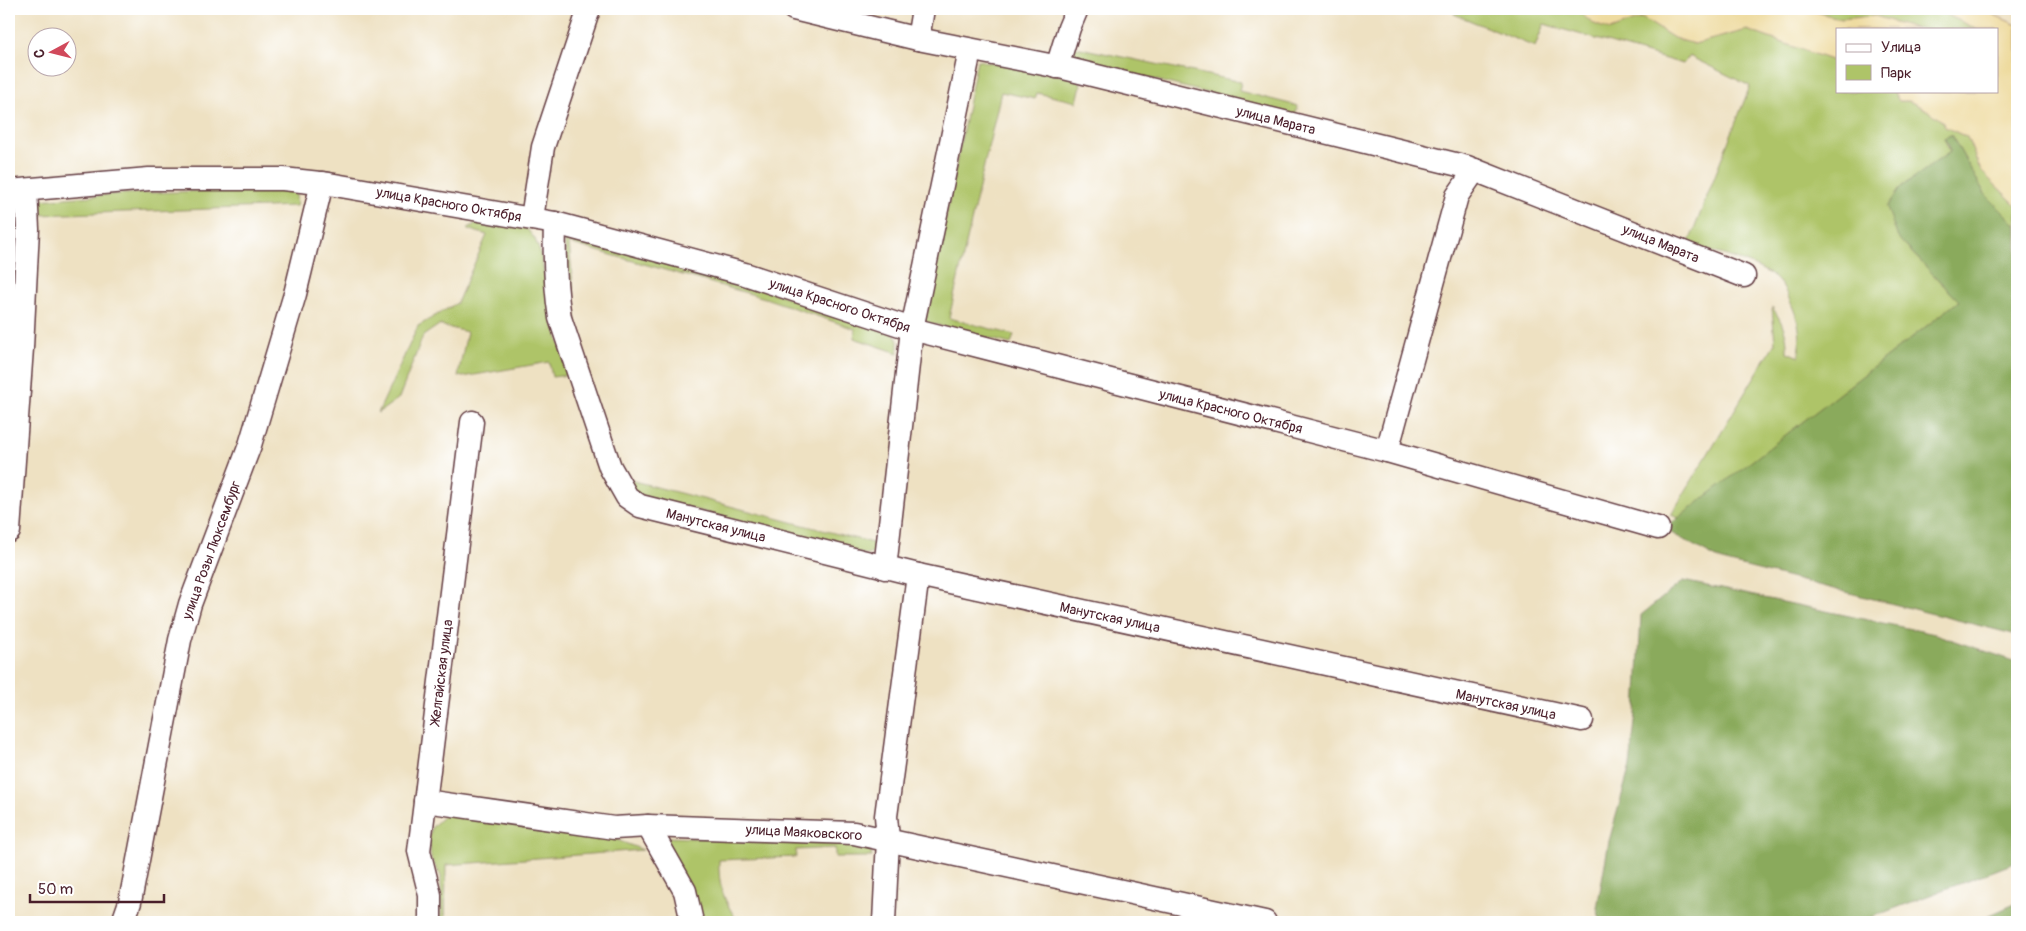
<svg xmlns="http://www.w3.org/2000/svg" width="2026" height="931" viewBox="0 0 2026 931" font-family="Pangolin,sans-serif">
<rect width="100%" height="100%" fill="#fff"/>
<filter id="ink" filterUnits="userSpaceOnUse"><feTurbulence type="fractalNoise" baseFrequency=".02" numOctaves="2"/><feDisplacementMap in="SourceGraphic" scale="10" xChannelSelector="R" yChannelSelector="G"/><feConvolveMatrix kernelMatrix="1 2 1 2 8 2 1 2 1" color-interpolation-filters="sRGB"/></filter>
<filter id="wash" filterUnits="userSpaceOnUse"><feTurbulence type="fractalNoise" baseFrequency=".0096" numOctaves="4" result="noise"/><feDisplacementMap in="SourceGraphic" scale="20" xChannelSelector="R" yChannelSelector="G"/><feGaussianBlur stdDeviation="1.12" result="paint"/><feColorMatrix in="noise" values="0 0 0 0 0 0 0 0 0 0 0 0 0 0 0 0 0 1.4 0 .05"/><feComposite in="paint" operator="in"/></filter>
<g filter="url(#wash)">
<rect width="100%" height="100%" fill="#eee1c2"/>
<g fill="#aec468" stroke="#7c724a">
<path d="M 1456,9 L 1576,9 L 1592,23 L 1610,30 L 1642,18 L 1674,38 L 1694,44 L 1747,30 L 1837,62 L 1837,91 L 1893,91 L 1899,101 L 1909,101 L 1927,110 L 1942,121 L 1945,127 L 1967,137 L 1981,171 L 2017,206 L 2017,226 L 1985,194 L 1951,135 L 1944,138 L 1950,152 L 1901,187 L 1898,238 L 1959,301 L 1679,518 L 1671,515 L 1775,343 L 1772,307 C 1782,322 1788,333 1787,352 L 1799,357 C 1801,339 1800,325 1793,308 C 1789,298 1785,289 1778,281 C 1762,263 1712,252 1688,245 L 1750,86 L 1689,56 L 1683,64 L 1544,24 L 1535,47 L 1454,14 Z"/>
<polygon points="1806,9 1935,9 1977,29 1917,29 1875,16 1841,19"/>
<polygon points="1075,47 1241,82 1239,91 1298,106 1295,115 1072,59"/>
<polygon points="977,60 1079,79 1081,85 1077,102 1037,93 1035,99 1001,92 949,318 1014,335 1011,344 925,322"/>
<polygon points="289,188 296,195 297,206 38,215 38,200 120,194"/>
<polygon points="9,205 15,213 17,228 12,337 9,338"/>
<polygon points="490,214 527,229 535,239 540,252 554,325 569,375 552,377 549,362 463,377 458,376 467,332 439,325 423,336 399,398 378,413 418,326 457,303 487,235 467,229"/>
<polygon points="568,236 681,261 895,334 898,341 898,353 854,338 855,329 765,298 569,243 578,340 566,304 565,238"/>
<polygon points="622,478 880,545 875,552 867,555 636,494"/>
<polygon points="447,813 612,838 643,850 446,865 445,922 441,922 441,876 431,859 429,837 432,827"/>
<path d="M 664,837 L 852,843 L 870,848 L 872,857 L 835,857 L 835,848 L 796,850 L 796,857 L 719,860 C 718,886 724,901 738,922 L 702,922 Z"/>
</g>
<g fill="#8aaa5c" stroke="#6a6444">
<polygon points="1951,135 1985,194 2017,226 2017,635 1722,561 1664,529 1959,301 1898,238 1887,207 1901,187 1950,152 1949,146 1944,138"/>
<polygon points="1683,581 1935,634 2017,662 2017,862 1859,922 1601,922 1597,908 1609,841 1630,766 1636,713 1641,615"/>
<polygon points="2017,903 2017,922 1974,922"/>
</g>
<g fill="#eeda9e" stroke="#9c7c64">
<polygon points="1576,9 1806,9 1841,19 1875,16 1917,29 1837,29 1837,62 1747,30 1694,44 1674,38 1642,18 1610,30 1592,23"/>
<polygon points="1935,9 1981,9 2017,25 2017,206 1981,171 1967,137 1945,127 1942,121 1927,110 1909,101 1899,101 1893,91 1997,91 1997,29 1977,29"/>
</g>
</g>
<g filter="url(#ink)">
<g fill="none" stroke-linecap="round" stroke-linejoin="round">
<defs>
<g id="minor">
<polyline points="794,9 918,39 1064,68 1467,167 1744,276"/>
<polyline points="918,39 923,9"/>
<polyline points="1057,67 1069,28 1077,9"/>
<polyline points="9,191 149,179 283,179 329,184 555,223 745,274 912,329 1387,451 1658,528"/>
<polyline points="532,218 543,147 589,9"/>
<path d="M 555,223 C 554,255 555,286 560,318 L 610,467 L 627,497 L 640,506 L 918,575 L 1582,720"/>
<polyline points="1387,451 1457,196 1475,170"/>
<polyline points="9,531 22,348 28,229 26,190"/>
<polyline points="885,568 912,329 970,51"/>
<polyline points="425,801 614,828 648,826 854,833 1265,922"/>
<polyline points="648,826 685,891 692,922"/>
<polyline points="123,922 130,902 180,640 190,604 250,445 295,294 322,183"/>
<polyline points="430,922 430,895 419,851 472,422"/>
<polyline points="884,922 888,839 886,816 918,575"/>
</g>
</defs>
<use href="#minor" stroke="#633c42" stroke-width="25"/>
<use href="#minor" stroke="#fff" stroke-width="22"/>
</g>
</g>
<g text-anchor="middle" stroke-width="4" stroke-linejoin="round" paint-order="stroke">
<g font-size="14" fill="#4a1f2b" stroke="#fff">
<text transform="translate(1276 120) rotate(14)" y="5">улица Марата</text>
<text transform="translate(449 204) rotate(10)" y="5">улица Красного Октября</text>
<text transform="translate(1661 243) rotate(22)" y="5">улица Марата</text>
<text transform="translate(840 305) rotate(18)" y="5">улица Красного Октября</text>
<text transform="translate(1231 411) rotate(14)" y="5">улица Красного Октября</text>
<text transform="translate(716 525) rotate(14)" y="5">Манутская улица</text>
<text transform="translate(211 550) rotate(-70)" y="5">улица Розы Люксембург</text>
<text transform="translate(1110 617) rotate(12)" y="5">Манутская улица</text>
<text transform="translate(441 672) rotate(-83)" y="5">Желгайская улица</text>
<text transform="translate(1506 704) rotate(12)" y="5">Манутская улица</text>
<text transform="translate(804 832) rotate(3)" y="5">улица Маяковского</text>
</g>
</g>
<rect width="2026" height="931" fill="none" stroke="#fff" stroke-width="30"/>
<rect x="1836" y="28" width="162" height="65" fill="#ffffff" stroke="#b7a5aa"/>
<rect x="1846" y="44" width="25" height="8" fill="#ffffff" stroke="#b7a5aa"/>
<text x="1881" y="52" font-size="15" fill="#4a1f2b">Улица</text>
<rect x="1846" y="65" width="25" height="15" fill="#aec468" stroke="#b7a5aa"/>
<text x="1881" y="78" font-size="15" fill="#4a1f2b">Парк</text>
<g transform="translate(52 52) rotate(263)"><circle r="24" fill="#ffffff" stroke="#b7a5aa"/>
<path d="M0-4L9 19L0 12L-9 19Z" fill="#d1495b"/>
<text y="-8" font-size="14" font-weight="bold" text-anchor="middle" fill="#4a1f2b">С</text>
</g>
<path d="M30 894v8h134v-8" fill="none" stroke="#4a1f2b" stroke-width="2.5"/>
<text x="38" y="894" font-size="15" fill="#4a1f2b" stroke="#ffffff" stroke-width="4" paint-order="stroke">50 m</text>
</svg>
